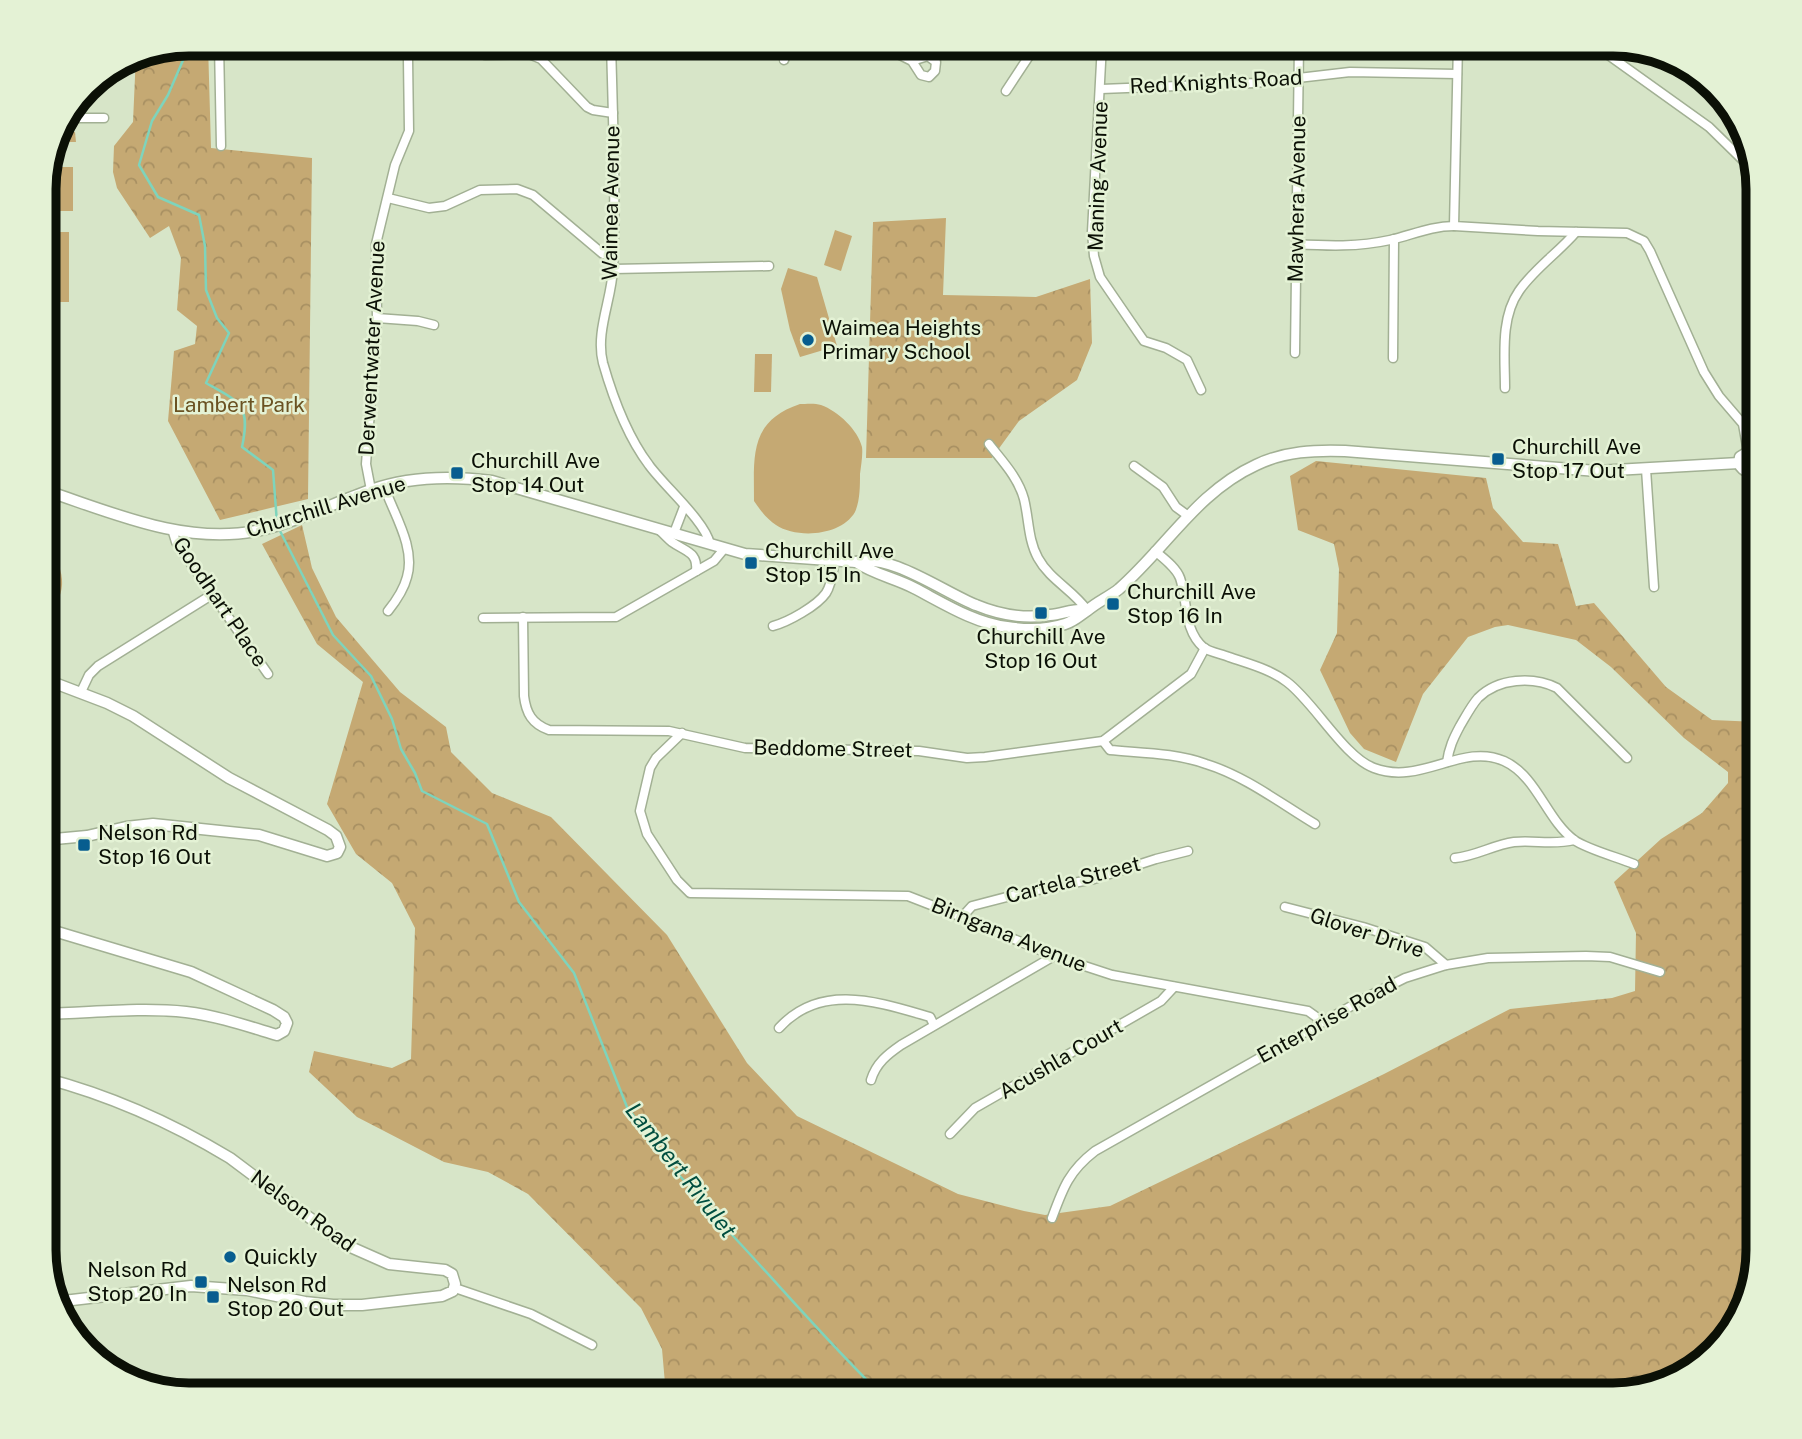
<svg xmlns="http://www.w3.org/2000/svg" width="1802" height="1439" viewBox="0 0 1802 1439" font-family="'Public Sans',sans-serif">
<defs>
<pattern id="grass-tufts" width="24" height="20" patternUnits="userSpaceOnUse" patternTransform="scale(1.75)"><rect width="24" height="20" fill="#c5a973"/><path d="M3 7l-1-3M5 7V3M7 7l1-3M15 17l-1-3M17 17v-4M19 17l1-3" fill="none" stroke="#a89062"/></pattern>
<pattern id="forest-crowns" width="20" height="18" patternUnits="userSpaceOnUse" patternTransform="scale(1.75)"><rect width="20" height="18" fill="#c5a973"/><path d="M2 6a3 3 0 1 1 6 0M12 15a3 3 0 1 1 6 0" fill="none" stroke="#a89062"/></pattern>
</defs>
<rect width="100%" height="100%" fill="#d7e5c8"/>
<polygon fill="url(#grass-tufts)" points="57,132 75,132 76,142 54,142"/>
<g fill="url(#forest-crowns)">
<polygon points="189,44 208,44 211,148 312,158 308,499 220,520 168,421 174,351 195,344 197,326 177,310 181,258 169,226 150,238 117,188 113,172 114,146 133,122 136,54"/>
<polygon points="946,218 943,295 1036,297 1090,279 1092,343 1077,380 1019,421 992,458 866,458 873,222"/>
<polygon points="1316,461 1486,478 1493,508 1523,542 1558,544 1576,606 1594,603 1666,687 1712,720 1758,722 1758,1251 1747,1305 1723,1346 1677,1380 1613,1395 666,1395 662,1349 641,1308 528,1194 488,1172 444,1162 357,1117 309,1072 314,1051 392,1068 411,1059 415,928 392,883 356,854 327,804 363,682 317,644 262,544 302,525 312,568 336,617 400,692 446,727 451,752 492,793 551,817 667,935 747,1063 797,1116 958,1194 1024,1211 1045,1215 1110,1206 1384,1074 1510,1009 1612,998 1635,991 1636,933 1614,882 1661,839 1702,813 1728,783 1728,772 1684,738 1611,667 1576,640 1508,625 1495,627 1468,637 1423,694 1396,762 1364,749 1350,733 1320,670 1337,633 1339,569 1334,544 1298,530 1290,476"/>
</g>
<g fill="#c5a973">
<polygon points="47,167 73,167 73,211 44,211 44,179"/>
<polygon points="835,230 852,236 841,271 824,265"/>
<rect x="44" y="232" width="25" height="70"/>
<polygon points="788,268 817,277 837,346 800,357 790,330 781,289"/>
<polygon points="755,354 772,354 771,392 754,392"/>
<path d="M 800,404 C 806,404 815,403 821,405 C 838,411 858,430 862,447 C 863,455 861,466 860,474 C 860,486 860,501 855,512 C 841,536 797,539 776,525 C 767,519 760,510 754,501 C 754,456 749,421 800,404 Z"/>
<path d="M 44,539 C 64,569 72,590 44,619 Z"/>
</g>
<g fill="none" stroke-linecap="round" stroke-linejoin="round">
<g stroke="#7ed4bc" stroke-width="2.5">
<path d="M 190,44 L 168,95 L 152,121 L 139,165 L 158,197 L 199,215 L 205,246 L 206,290 L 217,318 L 229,333 L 206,383 C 240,402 251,405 242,447 L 273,470 L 277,523"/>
<path d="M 279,529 L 333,635 L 371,676 L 392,719 L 401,749 L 415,773 L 422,791 L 487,824 L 519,902 L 574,973 L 627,1107 L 676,1172 L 711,1209 L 716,1218 C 772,1276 824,1339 882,1395"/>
</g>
<defs>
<g id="minor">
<polyline points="219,44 221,146"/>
<path d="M 611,44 C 613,118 616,194 613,268 C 612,299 595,332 603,363 C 613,398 627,436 649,465 C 664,486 705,521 710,544"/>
<polyline points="888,44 896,53 912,61 921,75 929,77 935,71 936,62 928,56 912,61"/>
<polyline points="1102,44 1092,232 1094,256 1100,277 1137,331 1144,341 1166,348 1187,360 1201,390"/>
<polyline points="1458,44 1454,226 1538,231 1627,233 1644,241 1650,251 1704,372 1719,396 1743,424 1748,452"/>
<polyline points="1593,44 1709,127 1754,171"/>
<polyline points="485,55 529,54 541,59 587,107 593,110 613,113"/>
<polyline points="784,60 789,44"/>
<polyline points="1101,89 1255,83 1350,72 1457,74"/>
<polyline points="1006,91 1037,44"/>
<polyline points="64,118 104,118"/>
<polyline points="388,198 429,208 445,206 480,190 517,189 533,195 603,254 612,255"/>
<path d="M 1296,244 C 1328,246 1358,247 1390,240 C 1412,235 1431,226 1454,226"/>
<polyline points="613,269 769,266"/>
<polyline points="377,318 418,321 434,325"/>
<polyline points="1295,353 1299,44"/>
<polyline points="1393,358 1394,239"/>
<path d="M 1505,388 C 1505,357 1500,318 1519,291 C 1534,269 1559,252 1576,232"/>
<path d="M 989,444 C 1002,461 1018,477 1024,499 C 1029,519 1028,540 1038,558 C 1050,580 1073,590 1087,610"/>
<polyline points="1134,466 1163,487 1176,507 1187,515"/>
<polyline points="1646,469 1654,587"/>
<polyline points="1748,472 1758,531"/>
<path d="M 384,486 C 393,513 416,547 407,577 C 404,589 396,601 388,611"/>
<polyline points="371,490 366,464 377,318 376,244 395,165 409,131 408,59 403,44"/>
<polyline points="172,529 176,542 268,674"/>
<path d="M 659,530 C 664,534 668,539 672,542 C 686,552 698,552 696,571"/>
<polyline points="674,533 684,507"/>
<path d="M 1155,551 C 1163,558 1176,567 1180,578 C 1188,601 1183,630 1204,648 C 1210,652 1222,654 1229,657 C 1249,664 1270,669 1287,682 C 1314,702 1344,757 1374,768 C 1421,786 1462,742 1504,761 C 1537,776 1546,819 1574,840 C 1589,850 1617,857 1634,864"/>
<path d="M 523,617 L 524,696 C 526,713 532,724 549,730 L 669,731 L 745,748 L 919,751 L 967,758 L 985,757 L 1103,741 L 1191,674 L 1205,648"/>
<polyline points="483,618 616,617 714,561 724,549"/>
<path d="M 773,626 C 788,622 817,606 826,593 C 832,584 833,570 835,560"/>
<polyline points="81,692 89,675 98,666 213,594"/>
<polyline points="682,733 656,758 650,768 640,811 647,834 677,880 690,893 908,896 962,917 1054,956 1112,975 1308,1011 1322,1021"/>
<path d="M 1103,741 L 1110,750 C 1142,753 1176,753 1206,764 C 1245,776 1280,803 1315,824"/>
<path d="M 1447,762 C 1449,748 1453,739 1460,726 C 1466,716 1471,706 1478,698 C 1498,678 1533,676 1557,688 L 1627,758"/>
<path d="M 1455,858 C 1476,856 1493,845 1514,842 C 1534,840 1554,845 1574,840"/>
<polyline points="1285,907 1363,927 1425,947 1446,965"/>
<polyline points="962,917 972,906 1022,893 1094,879 1156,859 1188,851"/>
<path d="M 779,1028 C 821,982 878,1002 930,1017 L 934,1025"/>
<path d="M 871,1080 C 876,1063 888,1054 901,1045 L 1054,956"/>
<polyline points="950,1134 975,1108 1161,1001 1174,987"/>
<path d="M 1052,1218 C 1063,1188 1069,1171 1095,1151 L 1369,996 L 1405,978 L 1446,965 L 1488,958 L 1586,956 L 1610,957 L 1660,972"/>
<polyline points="455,1288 531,1314 592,1345"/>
</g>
<g id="tertiary">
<path d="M 1758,463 L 1755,469 C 1745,474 1737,467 1740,457 L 1748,452 L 1754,453 L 1758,460"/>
<path d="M 44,490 C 111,512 183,545 256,531 C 295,523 333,503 371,490 C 410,476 452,476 492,481 L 745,554 L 856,562 C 889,552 945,593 976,605 C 1000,615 1025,619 1050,615 C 1063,614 1074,608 1087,610"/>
<path d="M 856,562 C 873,574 895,578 914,588 C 943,603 974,623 1007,627 C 1026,630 1047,630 1065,624 C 1075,621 1080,615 1088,610 C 1097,602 1109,597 1119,589 C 1166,548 1197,492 1256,465 C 1285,451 1315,450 1345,451 L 1597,471 L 1739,463"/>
<polyline points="44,840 87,836 126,827 153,824 259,835 327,856 337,853 340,847 336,836 328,830 229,778 133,716 107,703 44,679"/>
<path d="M 44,1014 C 92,1013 139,1007 186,1012 C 218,1016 247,1026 277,1035 L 284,1031 L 287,1023 L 284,1017 L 273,1010 L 191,972 L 44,928"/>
<path d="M 44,1078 C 109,1095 172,1123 230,1158 L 346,1245 L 389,1264 L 445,1270 L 452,1274 L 455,1284 L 453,1291 L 442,1296 L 362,1305 L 333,1305 L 305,1302 L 247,1290 L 191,1286 L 55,1302"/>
</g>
</defs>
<use href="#minor" stroke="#a2b094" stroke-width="11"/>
<use href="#tertiary" stroke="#a2b094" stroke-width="13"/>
<use href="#minor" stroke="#fff" stroke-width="8"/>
<use href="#tertiary" stroke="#fff" stroke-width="10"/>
</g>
<g fill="#075d8f" stroke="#e4f2d5" stroke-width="2.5">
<circle cx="808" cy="340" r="7"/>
<rect x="1491" y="452" width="14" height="14" rx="3.5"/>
<rect x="450" y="466" width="14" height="14" rx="3.5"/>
<rect x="744" y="556" width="14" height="14" rx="3.5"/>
<rect x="1106" y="597" width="14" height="14" rx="3.5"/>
<rect x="1034" y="606" width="14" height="14" rx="3.5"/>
<rect x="77" y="838" width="14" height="14" rx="3.5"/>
<circle cx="230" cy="1257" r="7"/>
<rect x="194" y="1275" width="14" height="14" rx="3.5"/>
<rect x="206" y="1290" width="14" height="14" rx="3.5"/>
</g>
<g text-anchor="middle" stroke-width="5" stroke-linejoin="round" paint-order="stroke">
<g font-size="21" fill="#0b1006" stroke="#e4f2d5">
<text transform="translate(1216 82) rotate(-3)" y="7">Red Knights Road</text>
<text transform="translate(1098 176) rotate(-88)" y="7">Maning Avenue</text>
<text transform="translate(1297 199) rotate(-89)" y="7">Mawhera Avenue</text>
<text transform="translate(611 203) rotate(-89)" y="7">Waimea Avenue</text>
<text transform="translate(372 348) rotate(-87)" y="7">Derwentwater Avenue</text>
<text transform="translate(326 507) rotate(-17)" y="7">Churchill Avenue</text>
<text transform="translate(220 602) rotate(56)" y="7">Goodhart Place</text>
<text transform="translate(833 749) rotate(1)" y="7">Beddome Street</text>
<text transform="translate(1073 880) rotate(-14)" y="7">Cartela Street</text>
<text transform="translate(1367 933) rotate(18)" y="7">Glover Drive</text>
<text transform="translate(1009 935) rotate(22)" y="7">Birngana Avenue</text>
<text transform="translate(1327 1020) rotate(-29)" y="7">Enterprise Road</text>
<text transform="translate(1061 1059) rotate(-30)" y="7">Acushla Court</text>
<text transform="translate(303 1211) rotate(36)" y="7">Nelson Road</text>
</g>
<g font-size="21" fill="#0b1006" stroke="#e4f2d5" text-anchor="start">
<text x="822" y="335">Waimea Heights<tspan x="822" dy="24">Primary School</tspan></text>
<text x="1512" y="454">Churchill Ave<tspan x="1512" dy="24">Stop 17 Out</tspan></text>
<text x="471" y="468">Churchill Ave<tspan x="471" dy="24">Stop 14 Out</tspan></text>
<text x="765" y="558">Churchill Ave<tspan x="765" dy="24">Stop 15 In</tspan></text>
<text x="1127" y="599">Churchill Ave<tspan x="1127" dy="24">Stop 16 In</tspan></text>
<text x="1041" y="644" text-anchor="middle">Churchill Ave<tspan x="1041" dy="24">Stop 16 Out</tspan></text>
<text x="98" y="840">Nelson Rd<tspan x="98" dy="24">Stop 16 Out</tspan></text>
<text x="244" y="1264">Quickly</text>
<text x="187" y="1277" text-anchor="end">Nelson Rd<tspan x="187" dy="24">Stop 20 In</tspan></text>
<text x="227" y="1292">Nelson Rd<tspan x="227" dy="24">Stop 20 Out</tspan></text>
</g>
<g font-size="21" fill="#6a5222" stroke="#e4f2d5">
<text x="239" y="412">Lambert Park</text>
</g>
<g font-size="23" font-style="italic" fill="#004e3f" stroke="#e4f2d5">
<text transform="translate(681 1170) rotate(52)" y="8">Lambert Rivulet</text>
</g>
</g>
<path d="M0 0H1802V1439H0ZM189 56H1613A133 133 0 0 1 1746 189V1250A133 133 0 0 1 1613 1383H189A133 133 0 0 1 56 1250V189A133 133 0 0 1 189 56Z" fill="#e4f2d5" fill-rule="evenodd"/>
<path fill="none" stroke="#0b1006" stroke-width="9" d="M189 56H1613A133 133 0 0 1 1746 189V1250A133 133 0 0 1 1613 1383H189A133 133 0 0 1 56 1250V189A133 133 0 0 1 189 56Z"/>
</svg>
